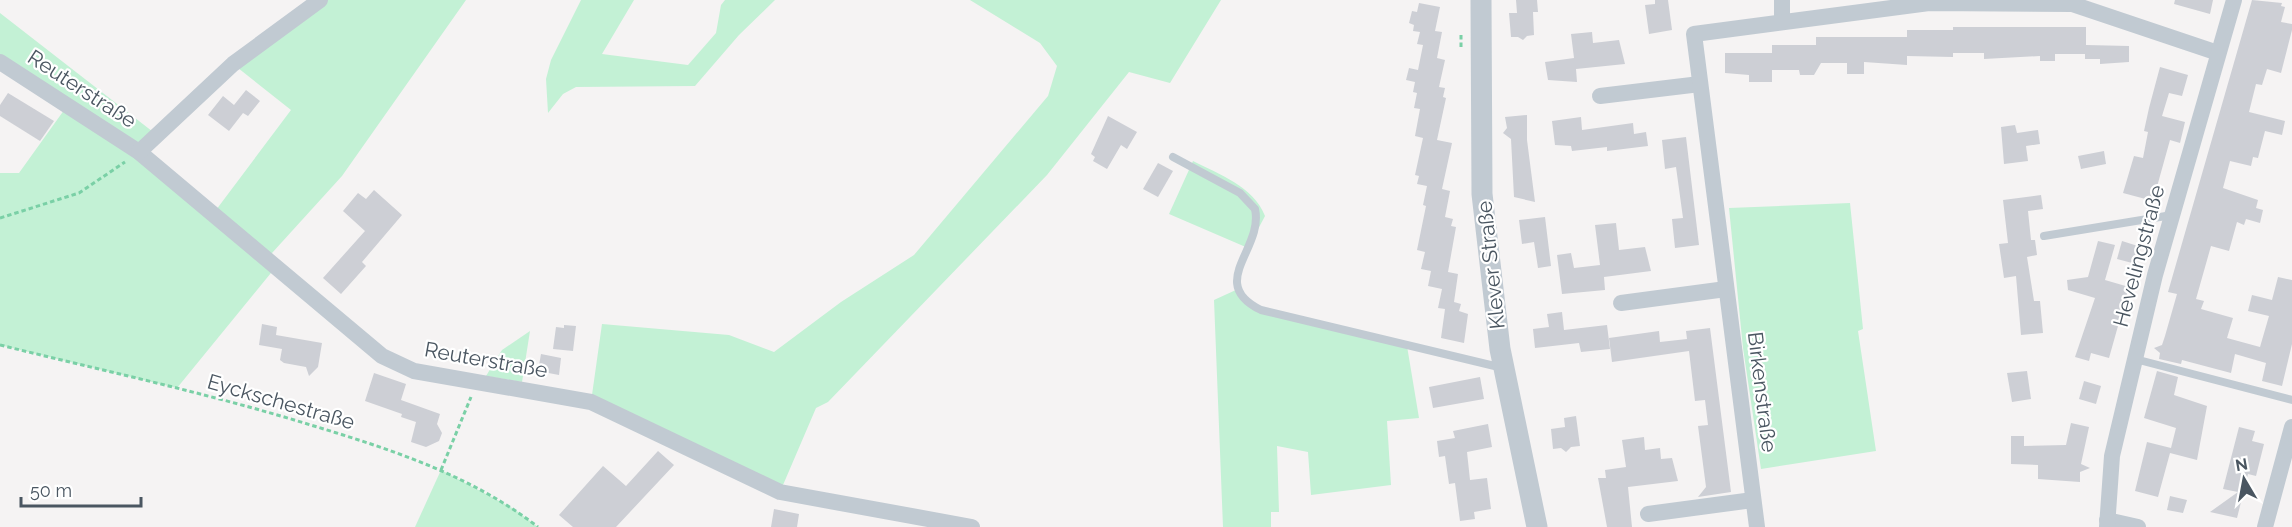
<svg xmlns="http://www.w3.org/2000/svg" width="2292" height="527" viewBox="0 0 2292 527" font-family="Raleway,sans-serif">
<rect width="100%" height="100%" fill="#f5f3f3"/>
<g fill="#c3f1d5">
<polygon points="320,0 466,0 342,176 272,253 275,268 177,388 0,345 0,173 19,173 67,106 0,62 0,13 157,135 139,152 213,214 291,110 233,64"/>
<polygon points="581,0 634,0 602,54 688,65 716,33 721,5 725,0 775,0 739,35 695,86 576,87 563,94 548,113 546,79 551,60"/>
<polygon points="970,0 1221,0 1170,83 1129,72 1047,175 828,402 816,408 780,492 591,402 602,324 729,335 774,352 841,302 914,255 1048,96 1057,66 1040,43"/>
<path d="M 1193,161 C 1219,174 1254,187 1265,216 L 1248,248 L 1169,214 Z"/>
<polygon points="1850,203 1863,329 1858,331 1876,451 1761,469 1743,348 1729,208"/>
<polygon points="1238,289 1251,305 1407,346 1419,418 1387,421 1391,485 1311,495 1308,452 1277,446 1279,512 1271,512 1271,527 1223,527 1214,300"/>
<polygon points="530,331 522,382 486,376 502,350"/>
<polygon points="441,470 514,509 538,527 415,527"/>
</g>
<g fill="#cdcfd5">
<polygon points="1516,0 1537,0 1538,12 1533,12 1534,35 1527,36 1523,40 1518,37 1511,37 1509,13 1517,13"/>
<polygon points="1655,0 1668,0 1672,30 1649,34 1645,5 1655,4"/>
<polygon points="2175,0 2213,0 2210,14 2174,4"/>
<polygon points="2252,0 2282,3 2281,6 2285,7 2281,22 2292,24 2292,30 2281,73 2267,69 2262,85 2256,84 2249,112 2285,121 2282,135 2265,131 2258,158 2253,157 2251,166 2230,161 2223,188 2258,200 2256,208 2263,210 2260,223 2246,219 2244,225 2237,222 2229,251 2211,246 2196,299 2204,301 2201,309 2233,318 2227,338 2260,347 2269,316 2248,311 2252,295 2272,300 2278,277 2292,280 2292,344 2282,386 2262,381 2266,363 2235,354 2231,373 2182,360 2181,364 2159,359 2160,353 2154,348 2162,345 2165,336 2177,294 2168,292"/>
<polygon points="1419,3 1440,7 1435,31 1442,32 1437,58 1445,60 1439,87 1445,88 1443,97 1446,98 1437,140 1452,143 1442,189 1450,191 1445,217 1453,219 1451,226 1456,227 1448,272 1458,274 1454,302 1461,304 1459,311 1468,314 1464,343 1441,338 1445,309 1438,308 1442,289 1428,286 1431,271 1421,269 1425,252 1417,250 1426,206 1423,205 1427,186 1417,184 1419,176 1415,175 1423,138 1415,136 1420,109 1414,108 1417,93 1413,92 1415,82 1406,80 1409,68 1418,70 1423,45 1417,44 1420,32 1413,31 1414,25 1409,23 1412,11 1417,12"/>
<polygon points="1953,27 2086,27 2086,45 2129,46 2129,62 2100,64 2100,59 2085,59 2085,54 2055,54 2055,61 2040,61 2040,56 1984,59 1984,53 1953,53 1953,57 1907,56 1907,65 1864,62 1864,74 1847,74 1847,63 1821,63 1814,75 1800,75 1799,70 1772,70 1772,82 1749,82 1749,75 1725,73 1725,53 1772,53 1772,45 1816,45 1816,37 1907,37 1907,30 1953,30"/>
<polygon points="1592,32 1593,43 1619,40 1625,64 1576,69 1577,82 1548,80 1545,62 1574,58 1571,34"/>
<polygon points="2160,67 2188,75 2182,96 2169,93 2162,116 2185,122 2180,143 2170,140 2153,201 2123,193 2134,156 2143,158 2148,132 2144,131 2149,108"/>
<polygon points="246,90 260,101 248,116 243,113 229,131 208,115 223,96 234,105"/>
<polygon points="8,93 54,121 40,141 0,116 0,105"/>
<polygon points="1527,115 1527,140 1535,202 1514,197 1511,139 1503,133 1507,128 1505,117"/>
<polygon points="1108,116 1137,132 1127,149 1121,145 1107,169 1093,161 1095,157 1091,154"/>
<polygon points="1581,117 1582,130 1633,123 1634,134 1646,132 1648,146 1607,151 1607,147 1572,151 1571,146 1555,145 1552,121"/>
<polygon points="2015,125 2017,133 2038,130 2040,144 2026,146 2028,161 2004,164 2001,127"/>
<polygon points="1686,137 1699,245 1675,248 1672,219 1683,218 1676,167 1665,169 1662,140"/>
<polygon points="2104,151 2106,164 2081,169 2078,156"/>
<polygon points="1158,163 1173,171 1158,197 1143,189"/>
<polygon points="374,190 402,215 362,262 366,266 341,294 323,278 365,231 343,211 358,193 366,199"/>
<polygon points="2041,195 2043,209 2028,211 2031,240 2035,240 2037,255 2027,257 2034,301 2040,301 2043,333 2021,335 2016,276 2004,278 1999,244 2008,243 2003,200"/>
<polygon points="1545,217 1551,266 1538,268 1534,242 1522,244 1519,220"/>
<polygon points="1616,223 1619,250 1645,247 1651,271 1604,277 1605,290 1562,294 1557,255 1571,253 1574,268 1600,265 1595,225"/>
<polygon points="2098,241 2115,245 2105,280 2129,287 2109,358 2091,353 2089,361 2075,357 2095,298 2068,290 2067,280 2088,277"/>
<polygon points="2122,241 2141,247 2136,264 2117,259"/>
<polygon points="1562,312 1564,330 1607,325 1610,349 1581,352 1579,343 1535,348 1533,329 1549,327 1547,314"/>
<polygon points="262,324 277,327 276,335 322,343 318,367 309,376 306,367 284,363 280,360 282,349 259,345"/>
<polygon points="564,325 576,326 573,351 553,349 556,327 564,328"/>
<polygon points="1710,328 1731,492 1698,497 1706,487 1698,426 1708,425 1705,400 1695,401 1689,351 1612,362 1609,338 1659,331 1660,342 1687,339 1686,331"/>
<polygon points="541,354 561,358 559,375 538,371"/>
<polygon points="2027,371 2031,399 2012,402 2007,373"/>
<polygon points="2157,371 2178,377 2174,395 2207,406 2197,460 2170,453 2158,497 2135,491 2147,442 2171,448 2176,428 2144,418"/>
<polygon points="374,373 406,384 401,400 440,414 437,424 442,433 439,441 426,447 411,442 416,422 401,417 402,414 365,401"/>
<polygon points="1480,377 1484,399 1433,408 1429,387"/>
<polygon points="2084,381 2101,386 2096,404 2079,399"/>
<polygon points="1576,416 1580,446 1571,447 1566,452 1561,448 1553,449 1551,429 1565,427 1564,418"/>
<polygon points="2071,423 2089,427 2081,464 2090,468 2080,472 2080,482 2038,479 2038,465 2011,464 2011,436 2024,436 2024,446 2066,445"/>
<polygon points="1488,424 1492,447 1467,452 1470,480 1487,478 1491,509 1474,512 1475,519 1460,521 1455,483 1449,484 1445,456 1439,457 1437,441 1455,438 1453,431"/>
<polygon points="2239,427 2255,431 2252,441 2264,444 2256,476 2248,474 2237,518 2210,512 2238,492 2223,489"/>
<polygon points="1644,437 1645,450 1660,448 1661,459 1672,458 1678,481 1628,487 1632,527 1607,527 1598,478 1606,478 1605,470 1626,467 1622,440"/>
<polygon points="658,451 674,465 616,527 573,527 559,515 603,466 626,486"/>
<polygon points="2170,496 2187,500 2183,513 2167,510"/>
<polygon points="774,509 799,514 797,527 771,527"/>
</g>
<g fill="none" stroke-linecap="round" stroke-linejoin="round">
<g stroke="#7ad0a6" stroke-width="3" stroke-dasharray="4.5 3" stroke-linecap="butt">
<polyline points="1461,35 1461,50"/>
<polyline points="0,218 79,193 125,162"/>
<path d="M 0,345 C 105,371 211,394 314,426 C 393,450 472,476 538,527"/>
<polyline points="441,470 471,397"/>
</g>
<g stroke="#c1cad2" stroke-width="8">
<path d="M 1173,157 L 1240,193 L 1255,209 C 1264,249 1206,283 1261,310 L 1503,368"/>
<polyline points="2044,236 2172,215"/>
<polyline points="2135,359 2292,400"/>
</g>
<g stroke="#c1cad2" stroke-width="16">
<polyline points="1782,0 1782,22"/>
<polyline points="0,62 139,152 382,356 414,371 591,402 780,492 972,527"/>
<polyline points="1600,96 1700,84"/>
<polyline points="139,152 233,64 320,0"/>
<polyline points="1621,303 1726,289"/>
<polyline points="1648,514 1753,500"/>
<polyline points="2107,520 2138,527"/>
<polyline points="1757,527 1694,34 1929,3 2072,4 2218,53"/>
<polyline points="2107,527 2112,456 2155,275 2234,0"/>
<polyline points="2265,527 2292,427"/>
</g>
<polyline stroke="#c1cad2" stroke-width="21" points="1481,0 1482,194 1500,349 1537,527"/>
</g>
<g text-anchor="middle" stroke-width="4.5" stroke-linejoin="round" paint-order="stroke">
<g font-size="21" fill="#4a5661" stroke="#fff">
<text transform="translate(82 89) rotate(33)" y="7">Reuterstraße</text>
<text transform="translate(2139 256) rotate(-75)" y="7">Hevelingstraße</text>
<text transform="translate(1491 265) rotate(-96)" y="7">Klever Straße</text>
<text transform="translate(486 360) rotate(10)" y="7">Reuterstraße</text>
<text transform="translate(1762 392) rotate(83)" y="7">Birkenstraße</text>
<text transform="translate(281 402) rotate(16)" y="7">Eyckschestraße</text>
</g>
</g>
<g transform="translate(2244 479) rotate(350)" stroke="#ffffff" stroke-width="4.5" paint-order="stroke">
<path d="M0-4.5L10 22L0 15L-10 22Z" fill="#4a5661"/>
<text y="-9" font-size="16" font-weight="bold" text-anchor="middle" fill="#4a5661">N</text>
</g>
<path d="M21 497v9h120v-9" fill="none" stroke="#4a5661" stroke-width="3"/>
<text x="30" y="497" font-size="18" fill="#4a5661" stroke="#ffffff" stroke-width="4.5" paint-order="stroke">50 m</text>
</svg>
